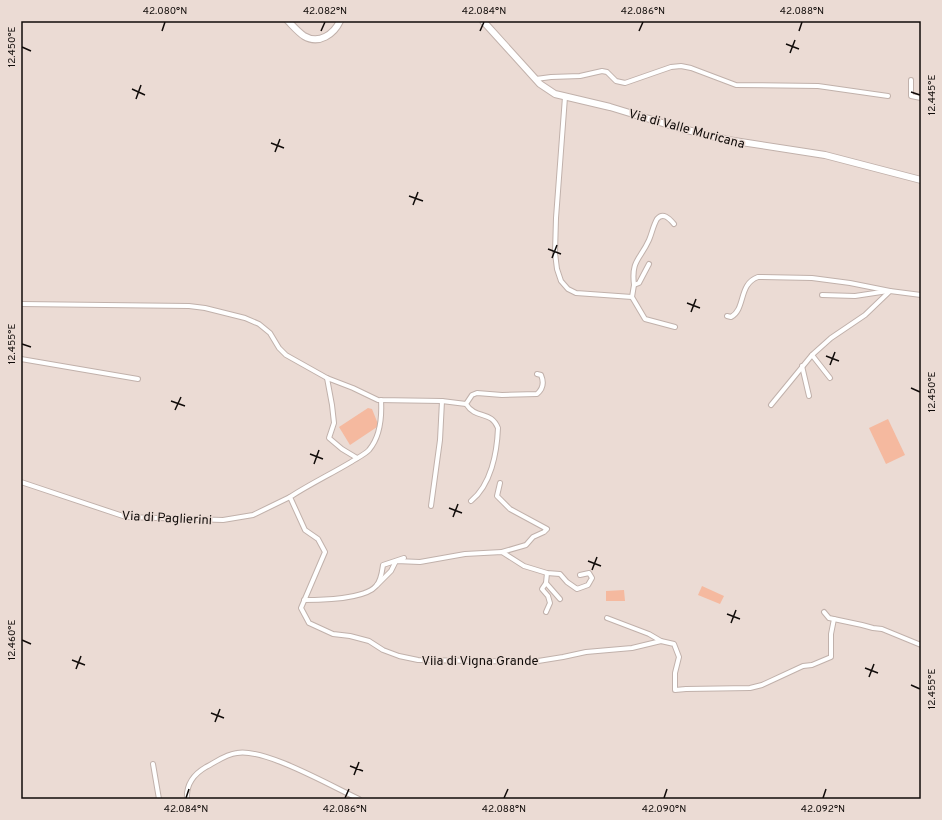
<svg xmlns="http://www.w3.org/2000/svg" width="942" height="820" viewBox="0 0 942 820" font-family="Overpass,sans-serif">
<rect width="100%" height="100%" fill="#ebdbd4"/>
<g fill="#f5b99f">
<polygon points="368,408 372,409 378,424 377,427 350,445 339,427"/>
<polygon points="888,419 905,455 886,464 869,428"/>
<polygon points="702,586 724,596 720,604 698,595"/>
<polygon points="624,590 625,601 606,601 606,591"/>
</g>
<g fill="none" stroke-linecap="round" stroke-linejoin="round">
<defs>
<g id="street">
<polyline points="536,79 551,77 580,76 602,71 607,72 616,81 625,83 671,67 681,66 691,68 736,85 818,86 888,96"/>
<polyline points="911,80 911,96 921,98"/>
<polyline points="565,97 556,218 555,253 557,269 561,281 568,289 576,293 632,297 645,319 675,327"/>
<path d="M 634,285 C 631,260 640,260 649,240 C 652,233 653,226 657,219 C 663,212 669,218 674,224"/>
<polyline points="822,295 855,296 888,291"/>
<polyline points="632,297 634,285 639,283 649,264"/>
<polyline points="21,304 189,306 205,308 245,318 259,324 270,333 279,348 286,355 327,378 353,388 378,400 442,401 466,404"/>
<path d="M 727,316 L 731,317 C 746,309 738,284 758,277 L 812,278 L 850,283 L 890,291"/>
<polyline points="812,355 830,378"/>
<polyline points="21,359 138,379"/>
<polyline points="802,366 809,396"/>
<polyline points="327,378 332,405 334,423 329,438 342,449 357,458"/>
<path d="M 381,400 C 382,417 380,437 369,450 C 364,455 357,458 351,462 C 331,474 310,484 290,497 L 305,530 L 318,539 L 325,552 L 301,608 L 309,623 L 333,634 L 350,636 L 369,641 L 383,650 L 399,656 L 418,660 L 532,662 L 563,657 L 586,652 L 632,648 L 661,641 L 674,644 L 679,657 L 675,673 L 675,690 L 686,689 L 750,688 L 762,685 L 803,666 L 812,665 L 831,657 L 831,634 L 834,619"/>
<polyline points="771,405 812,355 831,338 865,315 890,291 921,295"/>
<polyline points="21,482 126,517 223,520 253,515 290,497"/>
<polyline points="500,483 497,496 510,509 547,529 544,532 533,537 526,545 502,552"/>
<path d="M 471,501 C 491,485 497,453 498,428 C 491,410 476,420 466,404 L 472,395 L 477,393 L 502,395 L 537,394 C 543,389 544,382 541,375 L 537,374"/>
<polyline points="431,506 440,440 442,401"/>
<polyline points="547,573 546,583 560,599"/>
<polyline points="377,585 391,571 396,561 420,562 465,554 502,552 524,566 547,573 560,574 567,582 577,589 588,585 592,578 589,573 580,575"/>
<path d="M 304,600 C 321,600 365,599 376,586 C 381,581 382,572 383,565 L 404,558"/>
<polyline points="546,612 550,603 548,596 542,589 546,583"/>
<polyline points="824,612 829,618 862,625 873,628 882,629 921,645"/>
<polyline points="607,618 649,634 661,641"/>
<polyline points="153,764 159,799"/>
<path d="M 187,799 C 186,785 194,774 206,767 C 216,762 226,754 237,753 C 265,748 331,786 359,799"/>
</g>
<g id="secondary">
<path d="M 288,21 C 293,26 298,32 304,36 C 319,45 334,34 340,21"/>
<polyline points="483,21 540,84 555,94 610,107 679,128 728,140 825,155 921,180"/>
</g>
</defs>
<use href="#street" stroke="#c1b1ab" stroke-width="6"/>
<use href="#secondary" stroke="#c1b1ab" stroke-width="8"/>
<use href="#street" stroke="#fff" stroke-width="4"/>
<use href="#secondary" stroke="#fff" stroke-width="6"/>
</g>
<path fill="none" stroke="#100b09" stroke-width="1.5" d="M 162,31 L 165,22M 321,31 L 325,22M 480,31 L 484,22M 639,31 L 643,22M 799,31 L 802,22M 786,44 L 799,49M 22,47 L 31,51M 790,53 L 795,40M 132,89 L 145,95M 911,92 L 920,95M 136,99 L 141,85M 271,143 L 284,148M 275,152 L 280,139M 409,196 L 423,201M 413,205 L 418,192M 548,249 L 561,254M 552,258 L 557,245M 687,303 L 700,308M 691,312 L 696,299M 22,344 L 31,347M 826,356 L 839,361M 830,365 L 835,352M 911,388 L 920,392M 171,401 L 185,406M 175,410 L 181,397M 310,454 L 323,459M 314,464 L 319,450M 449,508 L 462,513M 453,517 L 458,504M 588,561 L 601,566M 592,570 L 597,557M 727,614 L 740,619M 731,623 L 736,610M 22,640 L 31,644M 72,660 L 85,665M 865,668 L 878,673M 76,669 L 81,656M 869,677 L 874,664M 911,685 L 920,689M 211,713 L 224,718M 215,722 L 220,709M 350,766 L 363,771M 354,775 L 359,762M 186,798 L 189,789M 345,798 L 349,789M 504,798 L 508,789M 664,798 L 667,789M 823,798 L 826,789"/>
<g text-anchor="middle" stroke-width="3" stroke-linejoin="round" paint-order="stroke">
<g font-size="13" fill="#100b09" stroke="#ebdbd4">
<text transform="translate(687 128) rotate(15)" y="5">Via di Valle Muricana</text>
<text transform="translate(167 517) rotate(3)" y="5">Via di Paglierini</text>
<text x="480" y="665">Viia di Vigna Grande</text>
</g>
</g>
<rect width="942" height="820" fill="none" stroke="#ebdbd4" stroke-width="44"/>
<rect x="22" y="22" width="898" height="776" fill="none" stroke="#100b09" stroke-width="1.5"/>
<g font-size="10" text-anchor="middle" fill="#100b09">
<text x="165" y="14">42.080°N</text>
<text x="325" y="14">42.082°N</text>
<text x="484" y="14">42.084°N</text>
<text x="643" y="14">42.086°N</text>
<text x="802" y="14">42.088°N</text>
<text transform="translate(11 47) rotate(-90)" y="4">12.450°E</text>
<text transform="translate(931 95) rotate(-90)" y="4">12.445°E</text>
<text transform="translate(11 344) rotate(-90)" y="4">12.455°E</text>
<text transform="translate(931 392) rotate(-90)" y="4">12.450°E</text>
<text transform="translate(11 640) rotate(-90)" y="4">12.460°E</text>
<text transform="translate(931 689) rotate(-90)" y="4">12.455°E</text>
<text x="186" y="812">42.084°N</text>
<text x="345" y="812">42.086°N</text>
<text x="504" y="812">42.088°N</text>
<text x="664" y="812">42.090°N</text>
<text x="823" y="812">42.092°N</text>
</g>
</svg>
